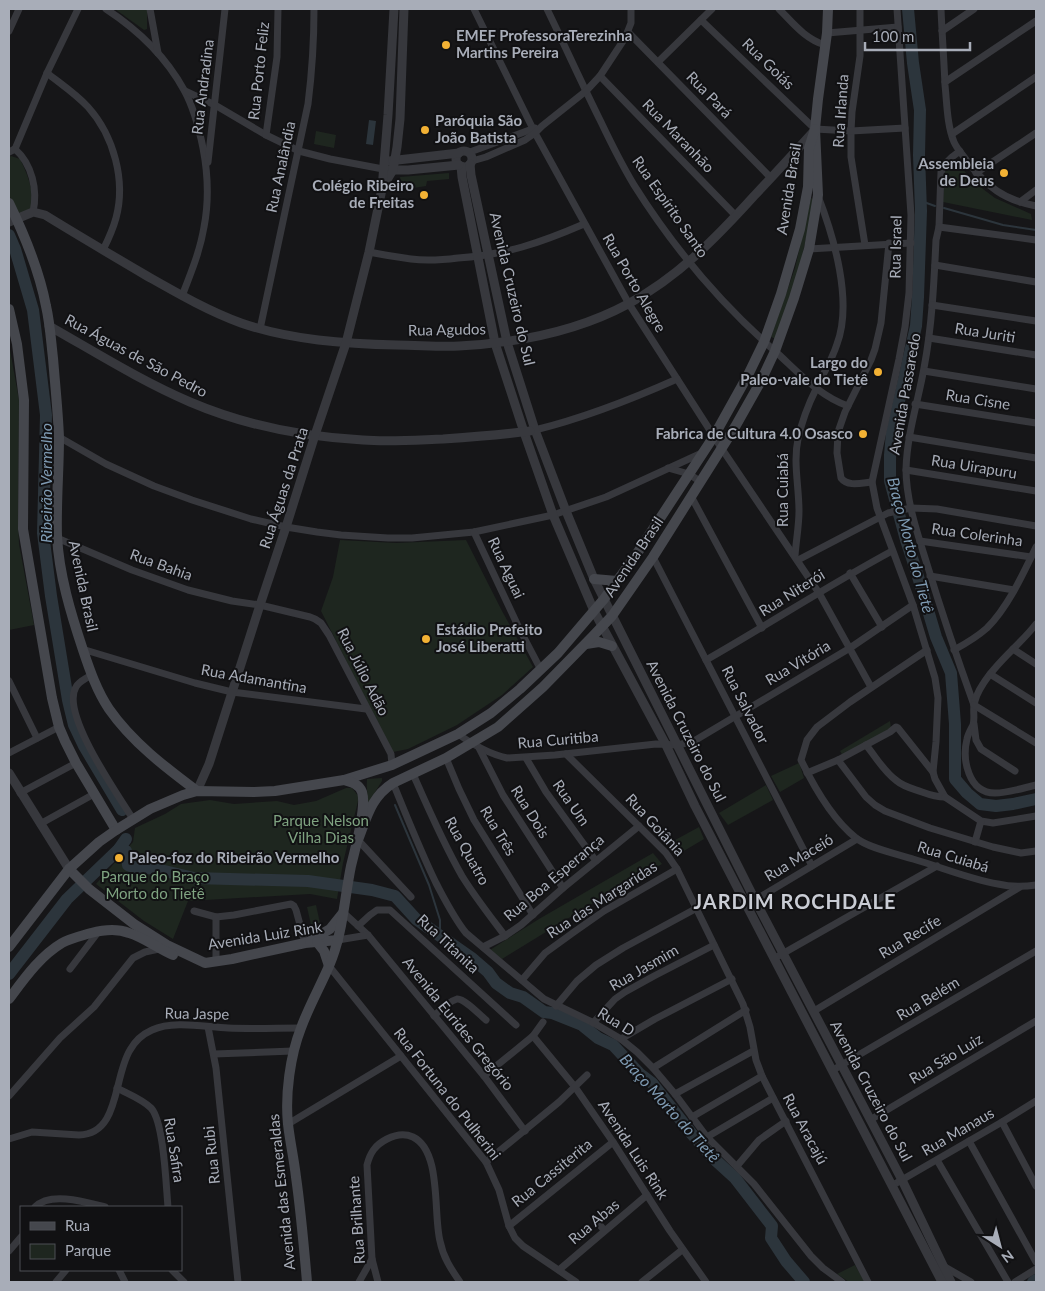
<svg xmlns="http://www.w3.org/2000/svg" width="1045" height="1291" viewBox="0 0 1045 1291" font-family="Lato,sans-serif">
<rect width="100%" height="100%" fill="#161618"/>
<g fill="#1e261f">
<polygon points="115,9 147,9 147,29 144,30"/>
<polygon points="316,131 336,135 334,148 314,144"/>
<path d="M 11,156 L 20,159 C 28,175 33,189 33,207 L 21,214 C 4,202 9,175 9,157 Z"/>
<polygon points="951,166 959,166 983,189 995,198 1031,214 1032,220 943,202 945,172"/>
<polygon points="449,173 449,179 427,181 426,186 401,190 400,177"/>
<polygon points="811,198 815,200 799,269 776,339 771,337 795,268"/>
<polygon points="9,344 19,400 18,516 19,544 34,625 9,630"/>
<polygon points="340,540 396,543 466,540 502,611 533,667 502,695 457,725 408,749 393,752 377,722 321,611 333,577"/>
<polygon points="890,721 891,728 843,756 840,751"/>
<polygon points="799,763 804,778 780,792 771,776"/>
<path d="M 382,778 L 382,781 L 368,803 C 368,795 366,787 367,779 Z"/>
<polygon points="766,785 773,800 728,825 719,813"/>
<polygon points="346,788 352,788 359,797 343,863 337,899 310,894 188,901 173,939 144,921 96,884 133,842 135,828 165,814 181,804 210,800 234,804 277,801 294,805 316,801"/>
<polygon points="699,827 704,839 677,855 666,845"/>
<polygon points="653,853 662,864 590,905 502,959 490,950 539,919"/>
<polygon points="316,905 320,923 311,925 307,907"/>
<polygon points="855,1265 865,1282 849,1282 837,1274"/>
</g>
<polygon fill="#2c353c" points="369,120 376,121 373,145 366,144"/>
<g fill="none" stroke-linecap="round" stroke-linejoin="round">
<g stroke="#2c353c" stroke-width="2">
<polyline points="921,201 935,206"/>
<polyline points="944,208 1003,225 1036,230"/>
<polyline points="395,805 429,885 440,920 440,935"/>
</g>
<g stroke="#2c353c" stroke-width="12">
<polyline points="908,9 913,63 920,110 919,155 921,211 918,297 916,326 892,432 890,455 890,481 906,540 916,570 936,637 951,673 955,724 955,779 967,793 980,804 996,806 1013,804 1036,799"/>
<polyline points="9,235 15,249 33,310 46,415 43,533 51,596 68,700 74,725 84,746 122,810"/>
<polyline points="119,849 126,851 128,865 139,869 152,868 194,878 308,881 372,890 395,896 416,919 473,959 488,972 496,983 510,993 523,997 544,1012 552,1013 582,1025 598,1038 613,1045 640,1074 652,1083 691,1133 713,1158 735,1178 772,1226 771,1238 786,1261 804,1282"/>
<polyline points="9,974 67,899 119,849 126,839"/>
<polyline points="1033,1282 1036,1280"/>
</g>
<g stroke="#37383d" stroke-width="7">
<path d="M 106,9 C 138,30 166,57 184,90 C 194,108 199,128 203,148 C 208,174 209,201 204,227 C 200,251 191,273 182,296"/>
<polyline points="150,9 158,53"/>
<polyline points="474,9 535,133 629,304 722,449 819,593 871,687"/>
<path d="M 547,9 C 565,46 582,84 601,122 C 611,143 622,165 634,185 C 673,247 721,304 776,352 C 798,372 819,396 848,406"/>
<path d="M 779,9 C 793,23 805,39 825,45"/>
<polyline points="860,9 860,56 852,112 851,131 851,157 865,245"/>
<path d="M 941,9 C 942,34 944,60 945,85 C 947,104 947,125 954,142 C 957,149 963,155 967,161 C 987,187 1004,200 1036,206"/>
<polyline points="701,20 815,129 851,131 905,128"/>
<polyline points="9,31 19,9"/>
<polyline points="942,31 974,9"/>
<polyline points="628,32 771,178"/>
<polyline points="827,33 898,27"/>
<polyline points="658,62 712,9"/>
<path d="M 47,73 C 61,84 76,94 88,107 C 114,136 126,181 116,218 C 113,229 108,240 103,250"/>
<polyline points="600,76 736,216"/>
<polyline points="945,82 1036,21"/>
<polyline points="185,91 215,105 266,135 299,151 330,159 383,169"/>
<polyline points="952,134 1036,77"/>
<polyline points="266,135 277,57 278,9"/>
<polyline points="15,149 47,73 78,9"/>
<path d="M 960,151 L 952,157 L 946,163 L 941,172 L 939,227 L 936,240 C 934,283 932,326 924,368 C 918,402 907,434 906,469 C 906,500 917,532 926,561 C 941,610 957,658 974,705"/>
<path d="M 9,152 L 15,149 C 32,164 38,190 33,212"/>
<polyline points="470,152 535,128"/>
<polyline points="472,161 486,157 525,140 535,133 542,126 586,91 600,76 625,38 631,23 631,9"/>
<polyline points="208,162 225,9"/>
<polyline points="976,173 1036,133"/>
<polyline points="1020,202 1036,190"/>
<polyline points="939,227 1036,240"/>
<polyline points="809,249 911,243"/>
<path d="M 369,252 C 383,255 397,257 411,259 C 426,261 442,260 458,258 C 505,255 540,243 584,224"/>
<polyline points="935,265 1036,282"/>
<polyline points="932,305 1036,321"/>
<path d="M 260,329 L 308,104 C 312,72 314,41 314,9"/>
<polyline points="929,338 1036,355"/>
<polyline points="924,371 1036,389"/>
<polyline points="915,404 1036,423"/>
<path d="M 535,430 C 584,418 630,400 677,379"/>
<polyline points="59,437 106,464 154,486 192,500 251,519 286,527 317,532 341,535 388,538 412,538 474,532 553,515 606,497 704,452"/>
<polyline points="909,437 1036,458"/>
<polyline points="668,468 689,474 701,482"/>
<polyline points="906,470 1036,491"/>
<path d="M 872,482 C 861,483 848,487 841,478 L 837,453 L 838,432 L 845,412 L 871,360 L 875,349 L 881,323 L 889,243"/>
<polyline points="692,498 762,628"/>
<polyline points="474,532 519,628 541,670"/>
<polyline points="57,538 132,570 188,590 232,601 260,605 310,617 315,619 321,623 329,635 391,754 392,765"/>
<polyline points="920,541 1031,557"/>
<path d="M 795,556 C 796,541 799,526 799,511 C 799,487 793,462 798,439 C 802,421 808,405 816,389 C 823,374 832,360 837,344 C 853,302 834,237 818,196"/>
<polyline points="653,557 812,866"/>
<polyline points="798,560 888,513 911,508 937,509 1036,526"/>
<polyline points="850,573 882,627"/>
<polyline points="930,576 1014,590"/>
<path d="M 1036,624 C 1020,645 997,661 983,684 C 979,690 975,698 974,706 C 973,712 975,719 973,725 C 971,729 968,734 967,739 C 962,759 968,793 995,793 C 1008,793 1023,788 1036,785"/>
<polyline points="82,649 195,683 232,692 366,709"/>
<polyline points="1013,649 1036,664"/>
<path d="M 927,650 L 850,702 L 817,727 L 807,740 L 801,760 C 814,787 832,819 856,838 C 868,848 897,854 913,859 C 941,867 969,879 998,884 C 1011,887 1023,887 1036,885"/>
<path d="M 954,650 C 965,644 978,636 987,628 C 1008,607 1023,574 1036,547"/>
<path d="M 706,660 C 769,624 829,585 892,551"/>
<polyline points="990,674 1036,703"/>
<path d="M 91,675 C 86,679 79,681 76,687 C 60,713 118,795 133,819"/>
<polyline points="9,681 37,738"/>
<polyline points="974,705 1036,743"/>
<polyline points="974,724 976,740 981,749 1015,771"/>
<path d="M 458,734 C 472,744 489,754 507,758 L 555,755 L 656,744 L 678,745 L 694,741 L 850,648 L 913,605"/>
<path d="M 866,745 C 876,757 884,772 897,781 C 904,787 914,789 922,792 C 930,795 937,797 945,797 L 935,779 L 933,772 L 936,742 L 938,698 L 935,678 L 913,605 L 877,508 L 872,482 L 899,359 L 905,327 L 909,293 L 911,215 L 897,9"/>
<polyline points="479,748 503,795 563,888"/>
<polyline points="9,753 59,727"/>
<polyline points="566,754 653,840 666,853 677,869 743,1004 750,1027 756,1060 762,1076 868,1282"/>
<polyline points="446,758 459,789 474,820 533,915"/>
<polyline points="526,758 546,792 596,861"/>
<polyline points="838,760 866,797 875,805 885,811 930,828 993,847 1021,853 1036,851"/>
<polyline points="807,773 838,760 890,732 896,727 898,728 933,772"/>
<path d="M 413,774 C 428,808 443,843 462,876 C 475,897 490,916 505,936"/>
<path d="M 393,783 C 407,817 420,850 436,883 C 445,900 454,918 466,933 L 544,999 L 592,1022 L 621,1039 L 637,1052 L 653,1068 L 675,1094 L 707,1137 L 754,1184 L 811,1256 L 823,1268 L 842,1282"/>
<polyline points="20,793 76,763"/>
<polyline points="945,797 981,821 993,823 1036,816"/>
<polyline points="40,824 94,794"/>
<polyline points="358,840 411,897"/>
<polyline points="975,842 981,821"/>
<polyline points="755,900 857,839"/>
<polyline points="194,911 216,917 234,915 291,904 294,906 296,910 305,943"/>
<polyline points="344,913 368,935 484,1076 525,1131"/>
<polyline points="358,926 370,915 377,910 390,910 516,1025"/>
<polyline points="338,940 368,935"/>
<polyline points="483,947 505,936 521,925 563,888 639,826"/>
<polyline points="775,958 937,866"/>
<polyline points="216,961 216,917"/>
<polyline points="329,966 486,1162 499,1190 509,1226 515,1238 523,1246 576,1282"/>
<polyline points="70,969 99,931"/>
<polyline points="522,980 545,953 574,932 604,911 677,869"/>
<polyline points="556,1006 577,981 596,965 623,948 697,908"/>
<polyline points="814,1011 1020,887"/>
<path d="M 434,1016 C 439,1011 450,1001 457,999 C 464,998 481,1016 486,1020"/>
<polyline points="593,1023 615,999 625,992 654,976 714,945"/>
<polyline points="208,1027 216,1068 238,1282"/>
<polyline points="533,1036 575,1087 613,1142 670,1231 706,1282"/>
<polyline points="621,1039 655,1019 732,979"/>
<polyline points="214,1054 293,1051"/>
<polyline points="653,1068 746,1010"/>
<polyline points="833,1070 1036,951"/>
<polyline points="484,1076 533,1036 543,1022"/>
<path d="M 117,1088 C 128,1094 142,1099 151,1108 C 164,1122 166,1186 168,1207"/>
<polyline points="675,1094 753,1051"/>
<polyline points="9,1096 60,1038 94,1007 133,958 145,952 159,949"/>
<polyline points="692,1117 762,1076"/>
<polyline points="870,1120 1036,1021"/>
<polyline points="1002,1122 1036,1186"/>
<polyline points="288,1124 401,1056"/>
<polyline points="707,1137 773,1098"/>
<path d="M 9,1139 L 32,1132 L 79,1135 C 120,1134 113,1078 130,1050 C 135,1041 143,1034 152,1030 C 173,1020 205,1027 228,1028 C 252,1029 277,1028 301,1028"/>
<polyline points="969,1141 1036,1262"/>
<polyline points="937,1160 1008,1282"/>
<polyline points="486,1162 559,1102 587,1075"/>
<polyline points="737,1166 759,1140 786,1121"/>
<polyline points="893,1185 1002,1122 1036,1101"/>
<path d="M 35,1207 C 50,1191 86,1202 105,1207"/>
<polyline points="595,1219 604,1230"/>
<polyline points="509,1226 613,1142"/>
<polyline points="9,1251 21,1237"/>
<polyline points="945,1267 971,1282"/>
<polyline points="119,1270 125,1282"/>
<polyline points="172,1270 184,1282"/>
<polyline points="559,1270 647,1195"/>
<polyline points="56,1282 66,1270"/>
<polyline points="359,1282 372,1259"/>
<path d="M 378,1282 L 372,1259 L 367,1165 C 370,1153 375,1145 387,1139 C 395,1135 404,1133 413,1137 C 442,1151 433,1214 440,1241 C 443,1257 451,1269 460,1282"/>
<polyline points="642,1282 682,1250"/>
<polyline points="1015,1282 1036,1269"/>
</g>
<g stroke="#37383d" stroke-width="9">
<circle cx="464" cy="159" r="8"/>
<polyline points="389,161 459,153"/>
<polyline points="470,164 471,175 507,342 535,430 566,511 594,579 755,900 902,1180 951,1282"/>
<polyline points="461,166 462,177 495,343 524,432 553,515 594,611 666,745 695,806 942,1282"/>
<polyline points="387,170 408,170 459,165"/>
<polyline points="382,188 393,170 397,147 400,119 404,9"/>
<path d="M 9,222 L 33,212 L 45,215 C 79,236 113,256 147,276 C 177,293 208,311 241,323 C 290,340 346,344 397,345 C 418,345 438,347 459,346 C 517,343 576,332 628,304 C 678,277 716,238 754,196 C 774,175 794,153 814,131"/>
<path d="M 49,326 C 95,352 141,381 190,402 C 244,425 304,437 363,440 C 389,442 416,440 443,439 C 472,437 501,435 530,431"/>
<polyline points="9,773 69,869"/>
<polyline points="197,791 209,764 260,605 286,527 315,435 346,343 369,252 382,189 388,115 394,9"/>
</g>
<g stroke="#45474d" stroke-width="10">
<path d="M 9,203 C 25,236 39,269 46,306 C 50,323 51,341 53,358 C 55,384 58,411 59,438 C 59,470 56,503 57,536 C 59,575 71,614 83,650 C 90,671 97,691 109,709 C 132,742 165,767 197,791"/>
<polyline points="9,309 17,344 24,400 23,529 52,698 59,727 65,741 76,763 116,830"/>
<polyline points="594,579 617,581"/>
<polyline points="586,644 599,642 612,646"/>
<path d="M 358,840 C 367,817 371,797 393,783 L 446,758 L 498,727 L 543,687 L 592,637 L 612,616 L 653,557 L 735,427 L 761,381 L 775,351 L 794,298 L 809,249 L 818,195 L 815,129 L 818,99 L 827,33 L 828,9"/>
<polyline points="69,869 89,889 134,924 167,945 205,963 232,959 305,943 338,940"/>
<polyline points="310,941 330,929 342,914"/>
<polyline points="317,942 324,951 329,966"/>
<polyline points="9,947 69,869 99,842 116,830 150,809 183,795 197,791 254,792 275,791 344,780 392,765 458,734 491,713 520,689 558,653 604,599 636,555 714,436 748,375 764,342 781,294 800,229 808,187 809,148 815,129"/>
<path d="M 9,999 C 24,979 40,956 62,943 C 71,938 81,936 91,933 C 103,930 116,928 129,933 C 143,937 159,949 173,955"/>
<path d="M 307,1282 C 304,1247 301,1212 296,1177 C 294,1159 290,1142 288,1124 C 285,1095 290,1056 301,1028 C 309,1006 320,987 329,966 C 343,934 344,900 351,866 C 355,849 367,808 362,792 C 359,784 351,782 344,780"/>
</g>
</g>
<g fill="#f2b134" stroke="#111113" stroke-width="2">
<circle cx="446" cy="45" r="5"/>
<circle cx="425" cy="130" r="5"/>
<circle cx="1004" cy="173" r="5"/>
<circle cx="424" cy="195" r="5"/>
<circle cx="878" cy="372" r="5"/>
<circle cx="863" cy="434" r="5"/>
<circle cx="426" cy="639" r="5"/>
<circle cx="119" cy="858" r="5"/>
</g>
<g text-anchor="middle" stroke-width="4" stroke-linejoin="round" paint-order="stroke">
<g font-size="15" font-weight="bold" fill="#a8adb8" stroke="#111113" text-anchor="start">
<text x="456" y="41">EMEF ProfessoraTerezinha<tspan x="456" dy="17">Martins Pereira</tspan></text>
<text x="435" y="126">Paróquia São<tspan x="435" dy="17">João Batista</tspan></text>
<text x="994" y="169" text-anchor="end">Assembleia<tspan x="994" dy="17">de Deus</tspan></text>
<text x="414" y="191" text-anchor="end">Colégio Ribeiro<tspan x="414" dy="17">de Freitas</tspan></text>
<text x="868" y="368" text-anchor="end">Largo do<tspan x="868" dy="17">Paleo-vale do Tietê</tspan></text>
<text x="853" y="439" text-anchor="end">Fabrica de Cultura 4.0 Osasco</text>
<text x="436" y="635">Estádio Prefeito<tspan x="436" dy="17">José Liberatti</tspan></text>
<text x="129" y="863">Paleo-foz do Ribeirão Vermelho</text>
</g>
<g font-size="15" fill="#a8adb8" stroke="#111113">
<text transform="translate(768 64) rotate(44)" y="5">Rua Goiás</text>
<text transform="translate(259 71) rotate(-84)" y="5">Rua Porto Feliz</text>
<text transform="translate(203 87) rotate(-83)" y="5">Rua Andradina</text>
<text transform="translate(709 95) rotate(46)" y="5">Rua Pará</text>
<text transform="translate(841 111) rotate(-86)" y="5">Rua Irlanda</text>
<text transform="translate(678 136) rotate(46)" y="5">Rua Maranhão</text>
<text transform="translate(281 167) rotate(-78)" y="5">Rua Analândia</text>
<text transform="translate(789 189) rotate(-81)" y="5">Avenida Brasil</text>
<text transform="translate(670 207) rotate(55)" y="5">Rua Espírito Santo</text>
<text transform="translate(896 247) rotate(-89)" y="5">Rua Israel</text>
<text transform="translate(634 283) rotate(60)" y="5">Rua Porto Alegre</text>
<text transform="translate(512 289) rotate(77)" y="5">Avenida Cruzeiro do Sul</text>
<text transform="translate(447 330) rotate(-1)" y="5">Rua Agudos</text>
<text transform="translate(985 333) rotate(9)" y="5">Rua Juriti</text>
<text transform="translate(136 356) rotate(28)" y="5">Rua Águas de São Pedro</text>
<text transform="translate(905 394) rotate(-80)" y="5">Avenida Passaredo</text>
<text transform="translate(978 400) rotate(9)" y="5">Rua Cisne</text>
<text transform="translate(974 467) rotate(9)" y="5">Rua Uirapuru</text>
<text transform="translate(284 488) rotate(-72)" y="5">Rua Águas da Prata</text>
<text transform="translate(783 490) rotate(-90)" y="5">Rua Cuiabá</text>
<text transform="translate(977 535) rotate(8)" y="5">Rua Colerinha</text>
<text transform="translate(634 557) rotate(-56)" y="5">Avenida Brasil</text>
<text transform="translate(161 565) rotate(20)" y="5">Rua Bahia</text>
<text transform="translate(506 568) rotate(65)" y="5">Rua Aguai</text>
<text transform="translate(83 586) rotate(78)" y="5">Avenida Brasil</text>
<text transform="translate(792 593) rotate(-32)" y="5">Rua Niterói</text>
<text transform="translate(798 663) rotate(-31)" y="5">Rua Vitória</text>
<text transform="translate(363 672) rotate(63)" y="5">Rua Júlio Adão</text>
<text transform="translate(254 679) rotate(10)" y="5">Rua Adamantina</text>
<text transform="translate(745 705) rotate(63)" y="5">Rua Salvador</text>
<text transform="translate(686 731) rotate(63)" y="5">Avenida Cruzeiro do Sul</text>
<text transform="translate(558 740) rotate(-5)" y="5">Rua Curitiba</text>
<text transform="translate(571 803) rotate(55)" y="5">Rua Um</text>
<text transform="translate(530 812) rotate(58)" y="5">Rua Dois</text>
<text transform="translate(655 825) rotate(47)" y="5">Rua Goiânia</text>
<text transform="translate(498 831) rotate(59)" y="5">Rua Três</text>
<text transform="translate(467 851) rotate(61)" y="5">Rua Quatro</text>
<text transform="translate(953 857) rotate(17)" y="5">Rua Cuiabá</text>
<text transform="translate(799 858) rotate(-31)" y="5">Rua Maceió</text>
<text transform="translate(554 878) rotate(-40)" y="5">Rua Boa Esperança</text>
<text transform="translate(602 900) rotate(-33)" y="5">Rua das Margaridas</text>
<text transform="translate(265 936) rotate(-9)" y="5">Avenida Luiz Rink</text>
<text transform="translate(910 937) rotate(-31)" y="5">Rua Recife</text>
<text transform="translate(448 944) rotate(43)" y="5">Rua Titanita</text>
<text transform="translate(644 968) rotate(-30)" y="5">Rua Jasmim</text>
<text transform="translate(928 999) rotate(-31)" y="5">Rua Belém</text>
<text transform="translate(197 1014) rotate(1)" y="5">Rua Jaspe</text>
<text transform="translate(616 1022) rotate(32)" y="5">Rua D</text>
<text transform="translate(458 1024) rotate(51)" y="5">Avenida Eurides Gregório</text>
<text transform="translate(946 1059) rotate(-31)" y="5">Rua São Luiz</text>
<text transform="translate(871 1091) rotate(62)" y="5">Avenida Cruzeiro do Sul</text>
<text transform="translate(447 1094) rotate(52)" y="5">Rua Fortuna do Pulherini</text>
<text transform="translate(805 1129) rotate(62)" y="5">Rua Aracajú</text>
<text transform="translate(958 1132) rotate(-30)" y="5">Rua Manaus</text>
<text transform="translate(174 1150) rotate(81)" y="5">Rua Safira</text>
<text transform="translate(633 1150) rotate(57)" y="5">Avenida Luis Rink</text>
<text transform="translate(212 1155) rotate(-96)" y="5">Rua Rubi</text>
<text transform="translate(552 1173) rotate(-39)" y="5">Rua Cassiterita</text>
<text transform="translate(282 1192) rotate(-96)" y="5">Avenida das Esmeraldas</text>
<text transform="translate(357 1220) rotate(-94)" y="5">Rua Brilhante</text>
<text transform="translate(594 1222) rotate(-40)" y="5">Rua Abas</text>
</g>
<g font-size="15" fill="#7fa381" stroke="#111113">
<text x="321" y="826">Parque Nelson<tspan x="321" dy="17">Vilha Dias</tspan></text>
<text x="155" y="882">Parque do Braço<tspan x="155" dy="17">Morto do Tietê</tspan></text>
</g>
<g font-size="16" font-style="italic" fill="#7f9bb3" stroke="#111113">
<text transform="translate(46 483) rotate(-90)" y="6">Ribeirão Vermelho</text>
<text transform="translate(911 545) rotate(75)" y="6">Braço Morto do Tietê</text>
<text transform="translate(670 1108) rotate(48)" y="6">Braço Morto do Tietê</text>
</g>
<g font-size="20" font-weight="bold" letter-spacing="1" fill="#c9ccd4" stroke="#111113">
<text x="795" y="909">JARDIM ROCHDALE</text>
</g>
</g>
<rect width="1045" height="1291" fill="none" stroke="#a8adb8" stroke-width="20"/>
<rect x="20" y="1206" width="162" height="65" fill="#111113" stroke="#4d4f55"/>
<rect x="30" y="1222" width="25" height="8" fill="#45474d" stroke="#4d4f55"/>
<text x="65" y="1231" font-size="15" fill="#a8adb8">Rua</text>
<rect x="30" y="1244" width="25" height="15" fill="#1e261f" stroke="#4d4f55"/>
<text x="65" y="1256" font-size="15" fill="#a8adb8">Parque</text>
<g transform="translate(1000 1246) rotate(144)" stroke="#111113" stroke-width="4" paint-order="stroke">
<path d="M0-4L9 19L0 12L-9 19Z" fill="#a8adb8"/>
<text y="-8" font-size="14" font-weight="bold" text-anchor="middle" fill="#a8adb8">N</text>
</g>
<path d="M865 42v8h105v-8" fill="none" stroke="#a8adb8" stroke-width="2.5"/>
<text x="872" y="42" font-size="15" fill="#a8adb8" stroke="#111113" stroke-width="4" paint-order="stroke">100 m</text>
</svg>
